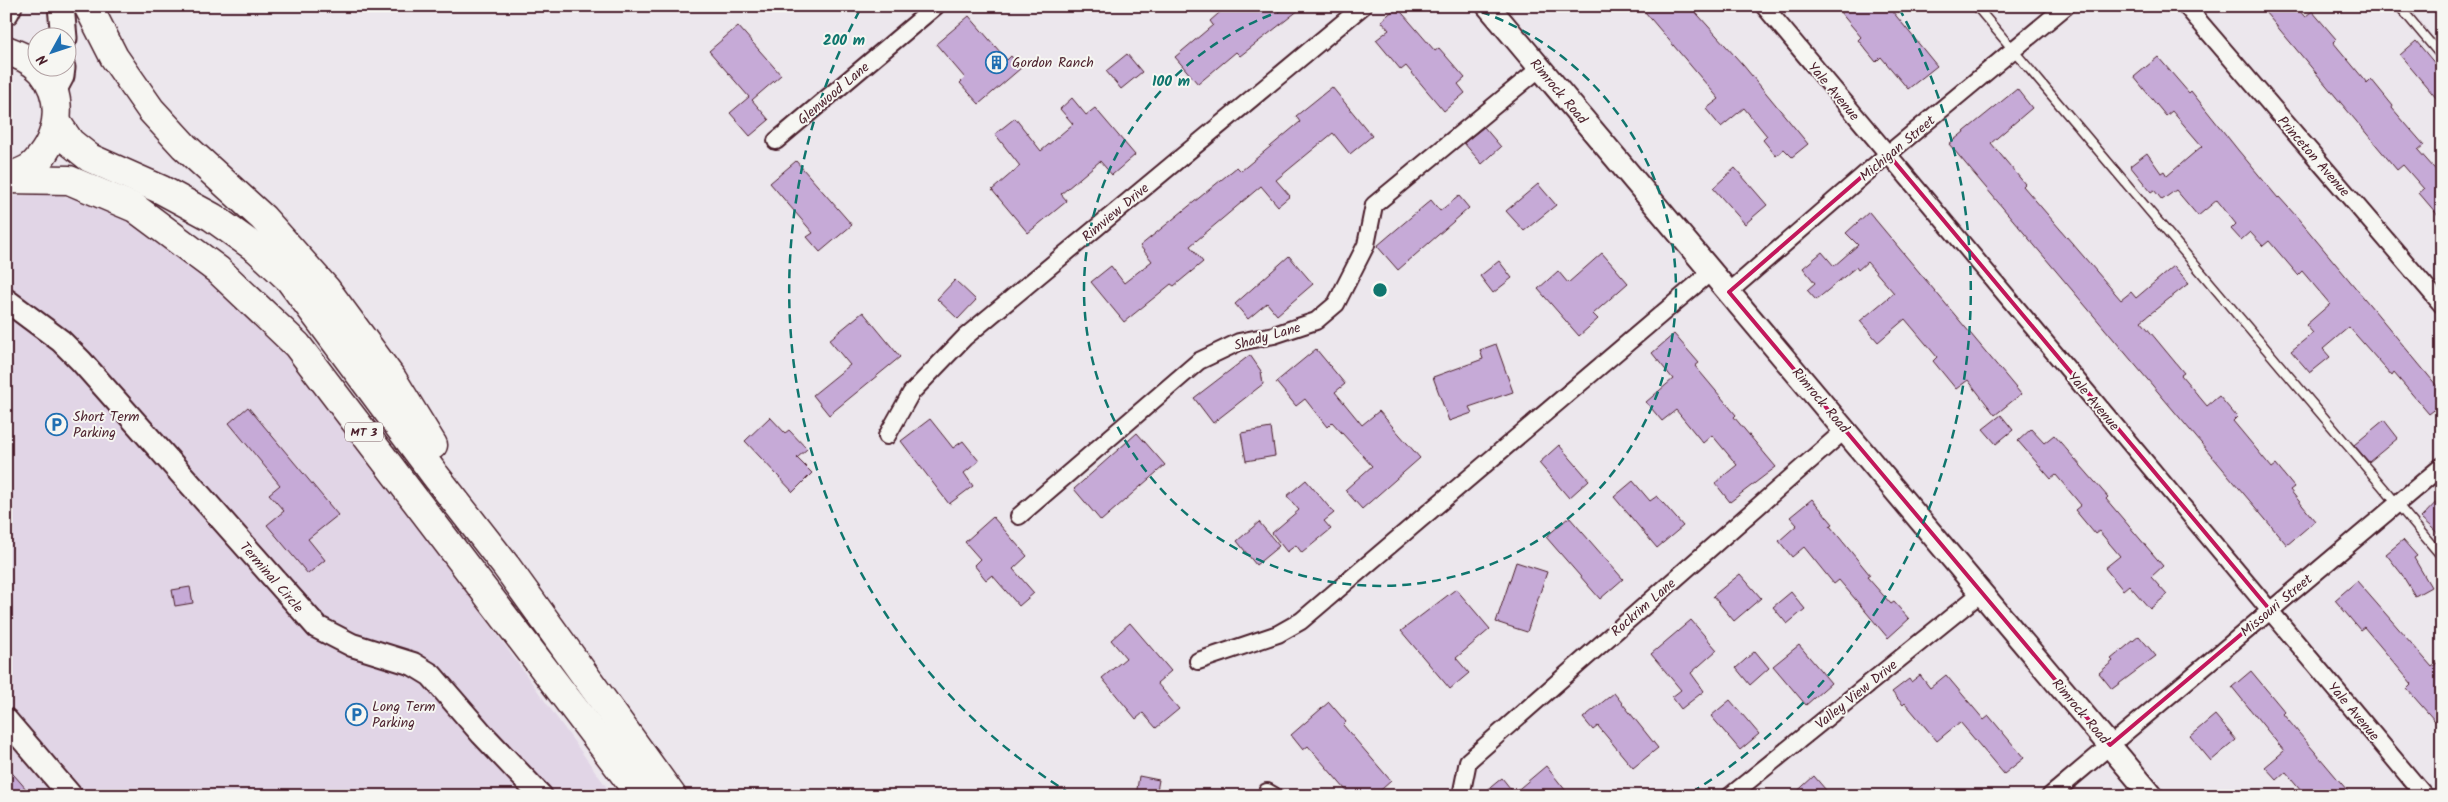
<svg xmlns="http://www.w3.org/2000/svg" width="2448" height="802" viewBox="0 0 2448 802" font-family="Kalam,sans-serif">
<rect width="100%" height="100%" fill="#ece7ed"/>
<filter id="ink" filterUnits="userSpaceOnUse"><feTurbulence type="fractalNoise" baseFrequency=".02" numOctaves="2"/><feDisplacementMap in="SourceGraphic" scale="10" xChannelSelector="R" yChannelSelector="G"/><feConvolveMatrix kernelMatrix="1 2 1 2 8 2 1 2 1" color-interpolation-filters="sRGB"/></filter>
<g filter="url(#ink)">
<polygon fill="#e1d5e6" points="29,195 56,195 84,200 135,221 204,272 288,354 349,428 613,796 6,796 6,197"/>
<g fill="#c6aad7" stroke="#4a1f2b">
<polygon points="1227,6 1304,6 1240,56 1236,52 1198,84 1175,57 1213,25 1210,21"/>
<polygon points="1640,6 1690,6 1743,65 1808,144 1792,157 1784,149 1776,156 1763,140 1767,136 1744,108 1721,127 1706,109 1719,99"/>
<polygon points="1835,6 1888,6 1937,66 1908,89 1881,57 1876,62 1858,40 1861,37"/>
<polygon points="2260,6 2295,6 2305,17 2312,11 2336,39 2333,42 2367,83 2371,79 2393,106 2392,108 2424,145 2418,150 2442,177 2442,220 2419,193 2424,189 2403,165 2397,170"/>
<polygon points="1397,7 1435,51 1439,48 1465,78 1458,84 1465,93 1444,111 1406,66 1401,70 1376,40 1389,30 1381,21"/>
<polygon points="969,16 1007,60 1011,56 1021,68 979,104 960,83 965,78 936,44"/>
<polygon points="738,26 781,75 752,100 769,120 750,136 730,113 749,97 709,51"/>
<polygon points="2416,41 2442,72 2442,105 2400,55"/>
<polygon points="1127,54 1142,72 1121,89 1106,71"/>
<polygon points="2158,57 2189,93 2191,91 2238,150 2278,198 2279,197 2296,216 2442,392 2442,404 2429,414 2394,373 2392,376 2349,327 2323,349 2330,357 2310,373 2291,351 2313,333 2306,325 2330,304 2302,271 2298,275 2269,241 2263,246 2250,232 2241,240 2231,229 2236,224 2217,200 2198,216 2176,190 2162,200 2154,190 2151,192 2130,166 2147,153 2161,173 2164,171 2167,176 2202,146 2172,111 2166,116 2134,77"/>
<polygon points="1332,87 1372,136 1350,154 1333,133 1276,180 1290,196 1278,206 1261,186 1190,246 1203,262 1174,286 1171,284 1124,322 1091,282 1111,266 1124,283 1152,261 1140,246 1237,167 1241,171 1300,122 1296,116"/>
<polygon points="2017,89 2032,108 1991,143 2025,184 2023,186 2121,300 2131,292 2136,298 2174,266 2189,283 2141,321 2184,373 2181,375 2207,406 2219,396 2237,417 2233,421 2272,468 2276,465 2294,487 2290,490 2315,521 2287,545 1949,144"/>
<polygon points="1072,98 1086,115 1095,108 1135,155 1112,175 1100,161 1061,194 1067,201 1028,233 992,190 1020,166 995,134 1015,118 1041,151 1073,124 1060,109"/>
<polygon points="1484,127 1501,147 1482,164 1464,143"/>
<polygon points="796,161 852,225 820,252 807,237 813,233 770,183"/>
<polygon points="1735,168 1767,205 1745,224 1713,188"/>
<polygon points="1538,184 1556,205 1524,231 1506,211"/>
<polygon points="1459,196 1469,208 1398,270 1377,246 1431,200 1440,211"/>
<polygon points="1869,212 2021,394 1995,415 1968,380 1956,389 1933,361 1937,357 1905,319 1878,342 1860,321 1894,293 1867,262 1858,270 1856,267 1816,300 1807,290 1815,283 1803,268 1822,252 1834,266 1858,245 1846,233"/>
<polygon points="1602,253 1628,283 1593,314 1598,319 1579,336 1538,289 1558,271 1568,283"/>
<polygon points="1289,256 1313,284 1277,315 1267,303 1248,319 1235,304"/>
<polygon points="1499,261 1512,278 1493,293 1480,276"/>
<polygon points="955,280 976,300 958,319 937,299"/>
<polygon points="863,312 900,357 829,415 813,395 850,365 829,340"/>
<polygon points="1674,334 1699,363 1695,366 1736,415 1734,417 1776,467 1730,502 1715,483 1737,465 1712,435 1703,443 1676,410 1662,421 1646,402 1673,379 1652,353"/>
<polygon points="1496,344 1513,392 1469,407 1472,413 1449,421 1433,377 1483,359 1480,350"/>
<polygon points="1316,349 1345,384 1335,392 1362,425 1379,411 1420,458 1362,509 1345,490 1372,466 1332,422 1327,427 1305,399 1296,406 1276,382"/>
<polygon points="1250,355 1261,371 1263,384 1213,423 1194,398"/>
<polygon points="248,407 338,515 308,539 325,560 308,574 267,525 284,511 269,494 280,485 229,423"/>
<polygon points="2001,415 2013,430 1996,444 1983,429"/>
<polygon points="770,417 785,433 789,430 807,449 797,458 812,473 793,492 745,441"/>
<polygon points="930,419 953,448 963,441 979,461 964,473 973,486 949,504 901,441"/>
<polygon points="2384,420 2398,438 2369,462 2354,445"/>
<polygon points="1271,428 1275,456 1246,461 1241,433"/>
<polygon points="2031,429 2044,443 2054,435 2108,497 2106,499 2163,566 2151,577 2167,595 2150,609 2129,585 2123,590 2105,568 2120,556 2099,531 2095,534 2075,510 2081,505 2056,475 2051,479 2018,441"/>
<polygon points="1137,433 1165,465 1101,521 1074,489"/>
<polygon points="1559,445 1589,480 1569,498 1539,463"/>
<polygon points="1306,480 1334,513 1324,521 1331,529 1302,553 1296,545 1287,552 1272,533 1299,510 1287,496"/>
<polygon points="1633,481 1650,501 1657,496 1683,526 1657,548 1614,497"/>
<polygon points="2442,496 2442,537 2421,518"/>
<polygon points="1812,499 1833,524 1830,526 1870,575 1867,577 1891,604 1894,602 1909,619 1888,638 1839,580 1834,584 1804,547 1792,557 1779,541 1797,525 1790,517"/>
<polygon points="993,517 1027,556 1013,569 1034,593 1019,606 992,575 986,580 974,565 980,559 965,542"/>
<polygon points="1569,517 1623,579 1600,599 1546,537"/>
<polygon points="1259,522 1279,546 1256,565 1237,541"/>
<polygon points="2403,540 2417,556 2414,558 2431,587 2415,596 2401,573 2386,554"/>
<polygon points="1516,562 1547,572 1527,632 1496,622"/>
<polygon points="1740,574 1761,598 1734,621 1713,596"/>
<polygon points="2357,581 2432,667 2442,659 2442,729 2407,689 2412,684 2364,627 2360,630 2335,600"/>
<polygon points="190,587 193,603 175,606 172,590"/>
<polygon points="1456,589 1490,629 1456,658 1469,673 1450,689 1401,631"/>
<polygon points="1791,592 1805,609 1787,624 1773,607"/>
<polygon points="1691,620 1717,650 1691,673 1704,691 1681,709 1672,697 1681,690 1651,654"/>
<polygon points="1130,623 1171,671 1157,683 1179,709 1156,728 1143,713 1136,719 1102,678 1126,658 1111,640"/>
<polygon points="2139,636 2156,656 2112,689 2099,673 2113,661 2111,659"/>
<polygon points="1799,645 1831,683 1806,705 1773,666"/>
<polygon points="1755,651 1769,668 1750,685 1736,668"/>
<polygon points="2251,671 2285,712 2283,714 2352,796 2306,796 2286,772 2277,780 2265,767 2284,751 2232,687"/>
<polygon points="1920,675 1930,688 1946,675 1984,720 1989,716 2024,758 2004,774 1960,722 1937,741 1905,703 1903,705 1892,692 1909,679 1911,682"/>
<polygon points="1614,693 1658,748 1633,768 1598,726 1593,730 1583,718"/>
<polygon points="1730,700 1759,734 1740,750 1711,716"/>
<polygon points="1329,702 1346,722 1343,725 1391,781 1374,796 1351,796 1308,746 1303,750 1291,735"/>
<polygon points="2215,715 2236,740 2211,761 2190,736"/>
<polygon points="6,766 21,783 32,796 6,796"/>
<polygon points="1546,766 1570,796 1480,796 1502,778 1514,793"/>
<polygon points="1139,776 1159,780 1156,796 1136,796"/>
<polygon points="1814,776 1831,796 1792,796"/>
</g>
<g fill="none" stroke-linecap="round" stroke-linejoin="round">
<defs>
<g id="lane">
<polyline points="1976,6 2442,557"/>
<polyline points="2399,6 2442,57"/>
</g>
<g id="street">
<polyline points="1764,6 2425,796"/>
<polyline points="2186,6 2442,305"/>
<polyline points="776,141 936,6"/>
<polyline points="1729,292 1888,154 2066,6"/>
<polyline points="887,436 911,393 965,337 1363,6"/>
<polyline points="1019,516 1199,361 1239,342 1274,335 1316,321 1336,304 1366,245 1374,205 1540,68"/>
<polyline points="1198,661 1278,634 1301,621 1712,271"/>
<polyline points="1267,792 1274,796"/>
<polyline points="1461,796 1468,761 1846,429"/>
<polyline points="1730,796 1981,593"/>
<polyline points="2050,796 2442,466"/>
</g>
<g id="secondary">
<polyline points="1488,6 2152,796"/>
<polyline points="6,300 61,341 81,361 317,627 352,645 413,664 431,675 482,734 541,796"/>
<polyline points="6,720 71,796"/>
</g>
<g id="primary">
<polyline points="61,6 64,38"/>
<polyline points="6,12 9,6"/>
<polyline points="53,91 61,76 62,68"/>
</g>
<g id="highway">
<polyline points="88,6 114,57 151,110 184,146 263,218 326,289 393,380 433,445"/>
<path d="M 6,50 C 19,55 32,60 42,71 C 67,101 58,143 31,167 C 24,172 14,175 6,178"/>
<polyline points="57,123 70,142 90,158 162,190 212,217 257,249 289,279 435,475 506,566 672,796"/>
<polyline points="6,179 69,180 135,208 218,270 297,345 641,796"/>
</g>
</defs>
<use href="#lane" stroke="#4a1f2b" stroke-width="11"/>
<use href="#street" stroke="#4a1f2b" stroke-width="20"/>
<use href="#secondary" stroke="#4a1f2b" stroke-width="26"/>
<use href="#primary" stroke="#4a1f2b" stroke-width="29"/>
<use href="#highway" stroke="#4a1f2b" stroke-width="31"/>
<use href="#lane" stroke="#f6f6f2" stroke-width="8"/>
<use href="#street" stroke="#f6f6f2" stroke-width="16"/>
<use href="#secondary" stroke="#f6f6f2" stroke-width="22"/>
<use href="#primary" stroke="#f6f6f2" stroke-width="25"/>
<use href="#highway" stroke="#f6f6f2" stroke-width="28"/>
</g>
</g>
<path fill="none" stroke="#c2185b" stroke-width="4" stroke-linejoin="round" d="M 1888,154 L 2270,610 L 2110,745 L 1729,292 Z"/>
<g fill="none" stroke="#0f766e" stroke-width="2.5" stroke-dasharray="9 6">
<path d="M1467 7A296 296 0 1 1 1293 7"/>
<path d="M1071 794A591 591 0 0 1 861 8M1899 8A591 591 0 0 1 1689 794"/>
</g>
<defs>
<symbol id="building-ring" viewBox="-11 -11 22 22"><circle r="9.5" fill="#f6f6f2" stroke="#1f6fb2" stroke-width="1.5"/><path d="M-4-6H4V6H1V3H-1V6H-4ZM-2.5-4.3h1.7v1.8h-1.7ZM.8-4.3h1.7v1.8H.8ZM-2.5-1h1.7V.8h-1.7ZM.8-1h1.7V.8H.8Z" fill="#1f6fb2"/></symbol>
<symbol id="parking-ring" viewBox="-11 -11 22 22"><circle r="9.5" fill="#f6f6f2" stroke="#1f6fb2" stroke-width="1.5"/><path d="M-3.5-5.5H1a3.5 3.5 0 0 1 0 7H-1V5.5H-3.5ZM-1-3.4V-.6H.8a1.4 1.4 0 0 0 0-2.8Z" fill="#1f6fb2"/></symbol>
</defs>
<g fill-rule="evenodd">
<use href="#building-ring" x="984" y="50" width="25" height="25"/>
<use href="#parking-ring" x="44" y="412" width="25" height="25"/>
<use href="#parking-ring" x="344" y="702" width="25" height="25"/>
</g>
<g text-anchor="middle" stroke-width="4" stroke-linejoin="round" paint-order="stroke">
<rect fill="#f6f6f2" stroke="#7e6067" stroke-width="1" x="345" y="422.5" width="38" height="19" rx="4"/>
<g font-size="12" font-weight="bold" fill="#4a1f2b">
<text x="364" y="436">MT 3</text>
</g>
<g font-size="14" fill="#4a1f2b" stroke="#f6f6f2" text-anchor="start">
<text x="1012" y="67">Gordon Ranch</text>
<text x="73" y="421">Short Term<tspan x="73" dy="16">Parking</tspan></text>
<text x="372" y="711">Long Term<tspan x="372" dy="16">Parking</tspan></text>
</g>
<g font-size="14" fill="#4a1f2b" stroke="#f6f6f2">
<text transform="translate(1559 91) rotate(50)" y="5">Rimrock Road</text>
<text transform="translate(1834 91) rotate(50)" y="5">Yale Avenue</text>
<text transform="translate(833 93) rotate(-40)" y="5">Glenwood Lane</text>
<text transform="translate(1897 148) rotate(-40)" y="5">Michigan Street</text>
<text transform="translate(2314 156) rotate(49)" y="5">Princeton Avenue</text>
<text transform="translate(1115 212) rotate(-40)" y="5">Rimview Drive</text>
<text transform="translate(1267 336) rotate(-16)" y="5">Shady Lane</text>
<text transform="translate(1821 400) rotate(50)" y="5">Rimrock Road</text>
<text transform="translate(2094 401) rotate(50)" y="5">Yale Avenue</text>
<text transform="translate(272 577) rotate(49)" y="5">Terminal Circle</text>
<text transform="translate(2276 605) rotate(-40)" y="5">Missouri Street</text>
<text transform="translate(1643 607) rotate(-41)" y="5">Rockrim Lane</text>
<text transform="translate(1856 694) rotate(-39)" y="5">Valley View Drive</text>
<text transform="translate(2081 711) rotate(50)" y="5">Rimrock Road</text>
<text transform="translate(2354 711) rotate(50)" y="5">Yale Avenue</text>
</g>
</g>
<circle cx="1380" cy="290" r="8" fill="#0f766e" stroke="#f6f6f2" stroke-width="2.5"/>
<g font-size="15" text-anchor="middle" font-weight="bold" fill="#0f766e" stroke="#f6f6f2" stroke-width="4" stroke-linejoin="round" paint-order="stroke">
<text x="844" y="45">200 m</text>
<text x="1171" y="86">100 m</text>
</g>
<rect width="2448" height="802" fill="none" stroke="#f6f6f2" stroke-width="25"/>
<rect x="12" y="12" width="2423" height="777" fill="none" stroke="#4a1f2b" stroke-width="2" filter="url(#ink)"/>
<g transform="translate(52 52) rotate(230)"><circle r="24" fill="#f6f6f2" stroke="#b1a0a2"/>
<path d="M0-4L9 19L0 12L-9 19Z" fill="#1f6fb2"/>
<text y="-8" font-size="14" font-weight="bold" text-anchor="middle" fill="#4a1f2b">N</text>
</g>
</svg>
